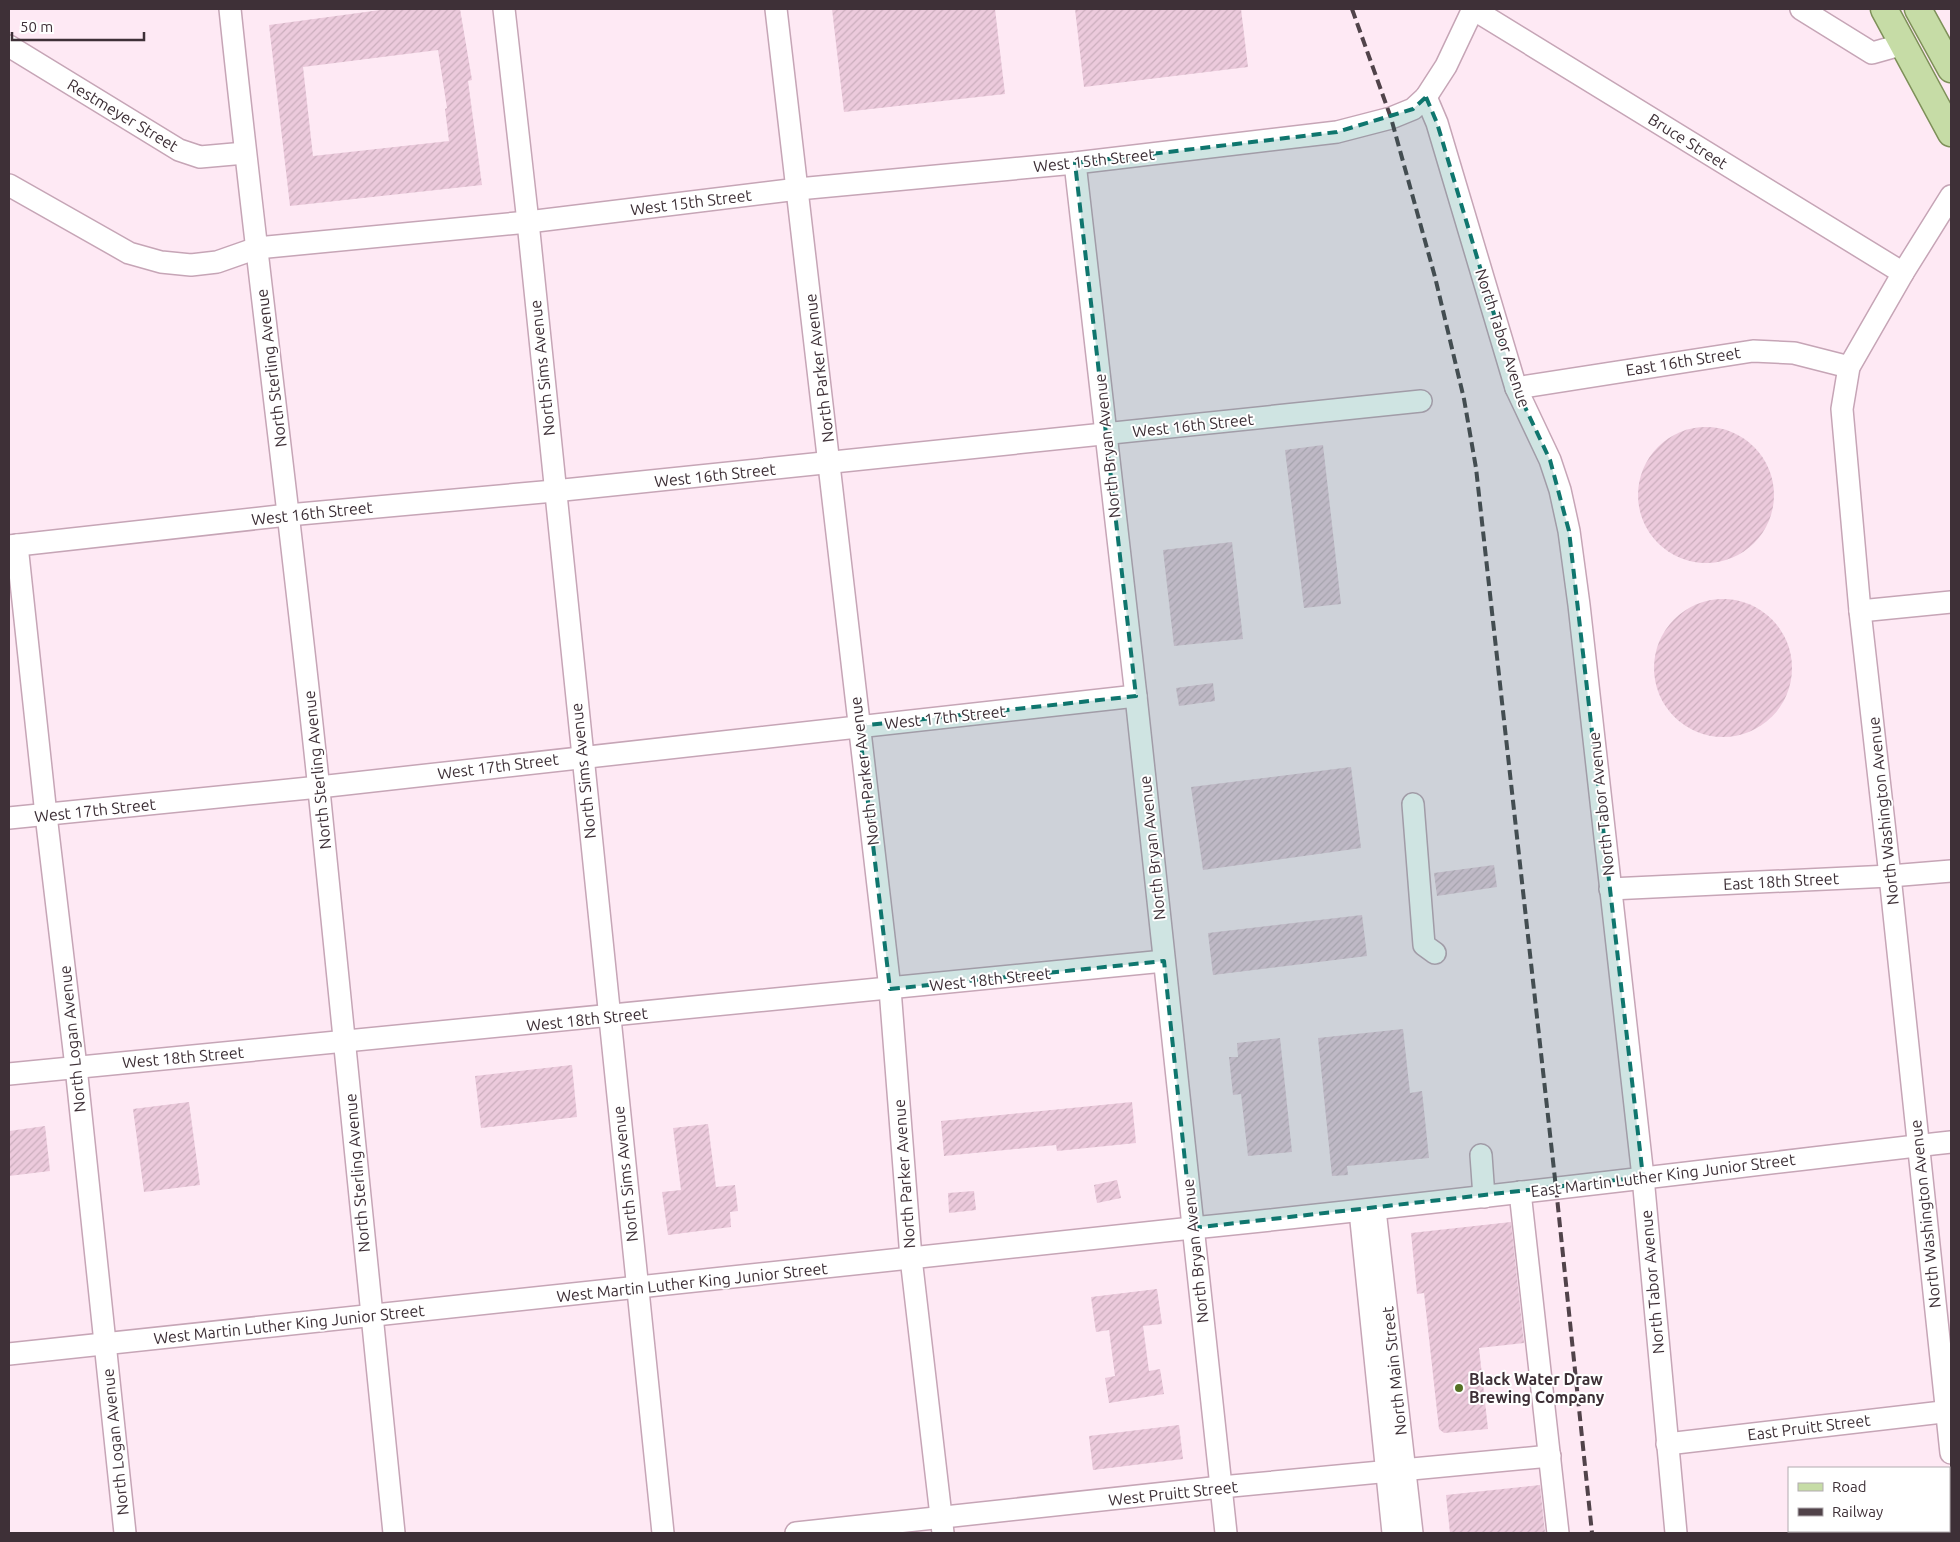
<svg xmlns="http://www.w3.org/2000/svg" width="1960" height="1542" viewBox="0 0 1960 1542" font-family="Ubuntu,sans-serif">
<defs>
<pattern id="building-hatch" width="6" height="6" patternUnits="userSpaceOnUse" patternTransform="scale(1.25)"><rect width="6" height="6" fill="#eccadc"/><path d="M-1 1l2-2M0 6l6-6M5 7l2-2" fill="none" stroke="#cbaebd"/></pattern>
</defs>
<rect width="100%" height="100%" fill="#fee9f4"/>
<g fill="url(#building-hatch)" fill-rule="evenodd">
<path d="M 388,9 L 460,9 L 472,80 L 468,81 L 482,185 L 290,206 L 269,25 ZM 438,50 L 447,108 L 445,109 L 449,141 L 313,156 L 303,67 Z"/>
<polygon points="832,9 995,9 1005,94 844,112"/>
<polygon points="1075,9 1241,9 1248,67 1084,87"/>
<circle cx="1706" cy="495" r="68"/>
<polygon points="1323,445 1341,604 1304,608 1285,450"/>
<polygon points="1232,542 1243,639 1174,646 1163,550"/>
<circle cx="1723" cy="668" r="69"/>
<polygon points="1213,683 1215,701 1179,706 1176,688"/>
<polygon points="1351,767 1361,848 1203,870 1191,787"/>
<polygon points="1494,865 1497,887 1437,896 1434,873"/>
<polygon points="1362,915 1367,956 1213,975 1208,933"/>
<polygon points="1403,1029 1410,1093 1422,1091 1429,1158 1347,1166 1348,1175 1332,1176 1318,1038"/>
<polygon points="1280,1038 1292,1152 1248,1156 1241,1094 1233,1095 1229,1057 1238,1057 1237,1043"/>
<polygon points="572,1065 577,1117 481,1128 475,1076"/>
<polygon points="189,1102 200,1185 144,1192 133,1109"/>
<polygon points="1132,1102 1136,1143 1057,1151 1056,1145 944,1156 941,1121"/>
<polygon points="708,1124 716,1187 735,1185 738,1211 730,1212 731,1227 668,1235 662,1192 681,1190 673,1128"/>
<polygon points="45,1126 50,1171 9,1176 9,1131"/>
<polygon points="1117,1180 1121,1198 1097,1203 1094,1185"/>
<polygon points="974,1191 976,1210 949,1213 948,1193"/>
<polygon points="1511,1222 1524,1343 1479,1348 1488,1429 1444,1433 1439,1429 1424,1293 1417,1294 1411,1233"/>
<polygon points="1157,1289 1162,1324 1143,1326 1149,1371 1160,1369 1164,1394 1109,1403 1105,1378 1115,1376 1109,1330 1096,1332 1091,1297"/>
<polygon points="1179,1425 1183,1459 1093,1470 1089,1436"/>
<polygon points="1540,1485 1545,1533 1450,1533 1446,1495"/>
</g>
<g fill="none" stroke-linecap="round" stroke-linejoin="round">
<defs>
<g id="minor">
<path d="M 230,9 C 257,269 292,529 319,790 C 345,1037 367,1285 394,1533"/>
<polyline points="504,9 528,222 663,1533"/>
<polyline points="776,9 890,989 911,1258 943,1533"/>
<polyline points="1801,9 1872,53 1904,44"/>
<polyline points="9,46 179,150 200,157 245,153"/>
<polyline points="1426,97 1437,123 1516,388 1550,460 1560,490 1569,531 1579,605 1643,1177 1676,1533"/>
<polyline points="1075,163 1136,696 1226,1533"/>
<polyline points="9,185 129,253 161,262 191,265 217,262 257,248 528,222 798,189 1075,163 1337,132 1391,118 1413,109 1426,97 1446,66 1473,9 1903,273"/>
<polyline points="1951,196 1903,273 1849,367 1842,409 1860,611 1890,876 1951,1453"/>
<polyline points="1516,388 1753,351 1794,353 1849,367"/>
<polyline points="17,545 46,815 76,1067 125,1533"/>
<polyline points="9,546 288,515 554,491 1421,401"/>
<polyline points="1860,611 1951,602"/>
<polyline points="1413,804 1424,945 1435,953"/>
<polyline points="9,818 319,787 1136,696"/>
<polyline points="1610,889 1890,876 1951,871"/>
<polyline points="9,1074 1164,961"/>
<polyline points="1481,1155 1484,1197"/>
<polyline points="1520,1192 1558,1533"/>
<polyline points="1375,1210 1412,1533"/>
<polyline points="1360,1211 1393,1533"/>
<path d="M 9,1354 L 1192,1228 C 1446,1203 1698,1171 1951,1142"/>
<polyline points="1667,1444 1951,1411"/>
<polyline points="796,1533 1221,1487 1550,1456"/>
</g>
<g id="major">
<polyline points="1884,9 1951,133"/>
<polyline points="1918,9 1951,69"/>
</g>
</defs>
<use href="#minor" stroke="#c6a5b6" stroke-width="24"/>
<use href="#major" stroke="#7e9059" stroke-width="29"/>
<use href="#minor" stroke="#fff" stroke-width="21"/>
<use href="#major" stroke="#c6dca6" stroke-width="26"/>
<polyline stroke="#51434a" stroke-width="4" stroke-dasharray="10 5" stroke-linecap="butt" points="1352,9 1391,118 1435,277 1464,399 1476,468 1556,1188 1592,1533"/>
</g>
<path fill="#0f766e" fill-opacity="0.2" stroke="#0f766e" stroke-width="4" stroke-dasharray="10 6" stroke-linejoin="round" d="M 1426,97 L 1437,123 L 1516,388 L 1550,460 L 1569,531 L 1643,1177 L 1192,1228 L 1164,961 L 890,989 L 859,726 L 1136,696 L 1075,163 L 1337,132 L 1413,109 Z"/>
<circle fill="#557125" stroke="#fff" stroke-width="2" cx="1459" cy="1388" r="5"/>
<g text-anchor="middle" stroke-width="4" stroke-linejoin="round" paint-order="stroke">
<g font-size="16" fill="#3e3037" stroke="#fff">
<text transform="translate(123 115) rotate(31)" y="6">Restmeyer Street</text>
<text transform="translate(1688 141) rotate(32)" y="6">Bruce Street</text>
<text transform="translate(1094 160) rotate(-6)" y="6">West 15th Street</text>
<text transform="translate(691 202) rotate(-7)" y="6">West 15th Street</text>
<text transform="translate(1503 338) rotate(72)" y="6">North Tabor Avenue</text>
<text transform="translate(1683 361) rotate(-9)" y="6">East 16th Street</text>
<text transform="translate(271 368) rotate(-97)" y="6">North Sterling Avenue</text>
<text transform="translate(542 368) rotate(-96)" y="6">North Sims Avenue</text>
<text transform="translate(819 368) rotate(-97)" y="6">North Parker Avenue</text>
<text transform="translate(1193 425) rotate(-6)" y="6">West 16th Street</text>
<text transform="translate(1107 446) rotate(-96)" y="6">North Bryan Avenue</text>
<text transform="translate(715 475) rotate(-6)" y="6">West 16th Street</text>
<text transform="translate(312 513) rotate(-6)" y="6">West 16th Street</text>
<text transform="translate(945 717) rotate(-6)" y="6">West 17th Street</text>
<text transform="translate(498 766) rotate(-7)" y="6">West 17th Street</text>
<text transform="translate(317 770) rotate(-96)" y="6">North Sterling Avenue</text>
<text transform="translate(583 771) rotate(-96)" y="6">North Sims Avenue</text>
<text transform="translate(864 771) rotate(-97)" y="6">North Parker Avenue</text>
<text transform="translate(1601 804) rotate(-96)" y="6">North Tabor Avenue</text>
<text transform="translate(95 810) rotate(-6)" y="6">West 17th Street</text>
<text transform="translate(1883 811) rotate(-96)" y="6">North Washington Avenue</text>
<text transform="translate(1152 848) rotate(-96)" y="6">North Bryan Avenue</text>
<text transform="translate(1781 881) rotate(-3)" y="6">East 18th Street</text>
<text transform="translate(990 979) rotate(-6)" y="6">West 18th Street</text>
<text transform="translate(587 1019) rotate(-6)" y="6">West 18th Street</text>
<text transform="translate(72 1039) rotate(-96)" y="6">North Logan Avenue</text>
<text transform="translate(183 1057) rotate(-5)" y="6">West 18th Street</text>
<text transform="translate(357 1173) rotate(-95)" y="6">North Sterling Avenue</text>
<text transform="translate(625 1174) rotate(-96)" y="6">North Sims Avenue</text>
<text transform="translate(904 1174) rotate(-94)" y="6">North Parker Avenue</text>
<text transform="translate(1663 1175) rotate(-7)" y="6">East Martin Luther King Junior Street</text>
<text transform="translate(1925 1214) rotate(-96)" y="6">North Washington Avenue</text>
<text transform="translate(1195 1251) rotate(-96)" y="6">North Bryan Avenue</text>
<text transform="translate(692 1282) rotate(-6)" y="6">West Martin Luther King Junior Street</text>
<text transform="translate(1652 1282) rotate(-95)" y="6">North Tabor Avenue</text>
<text transform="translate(289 1324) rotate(-6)" y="6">West Martin Luther King Junior Street</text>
<text transform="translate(1394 1371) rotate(-96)" y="6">North Main Street</text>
<text transform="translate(1809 1427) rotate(-7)" y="6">East Pruitt Street</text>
<text transform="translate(115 1442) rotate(-96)" y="6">North Logan Avenue</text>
<text transform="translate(1173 1493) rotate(-6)" y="6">West Pruitt Street</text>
</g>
<g font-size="16" font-weight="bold" fill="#3e3037" stroke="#fff" text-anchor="start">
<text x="1469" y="1385">Black Water Draw<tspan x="1469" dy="18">Brewing Company</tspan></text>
</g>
</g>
<rect width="1960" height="1542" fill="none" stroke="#3e3037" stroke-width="20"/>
<rect x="1788" y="1467" width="162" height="65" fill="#ffffff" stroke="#b2acaf"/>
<rect x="1798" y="1483" width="25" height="8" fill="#c6dca6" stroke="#b2acaf"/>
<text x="1832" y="1492" font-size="15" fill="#3e3037">Road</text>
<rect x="1798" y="1508" width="25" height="8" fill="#51434a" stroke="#b2acaf"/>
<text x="1832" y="1517" font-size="15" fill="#3e3037">Railway</text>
<path d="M12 32v8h132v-8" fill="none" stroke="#3e3037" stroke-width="2.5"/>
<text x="20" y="32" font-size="15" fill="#3e3037" stroke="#ffffff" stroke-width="4" paint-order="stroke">50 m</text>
</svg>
